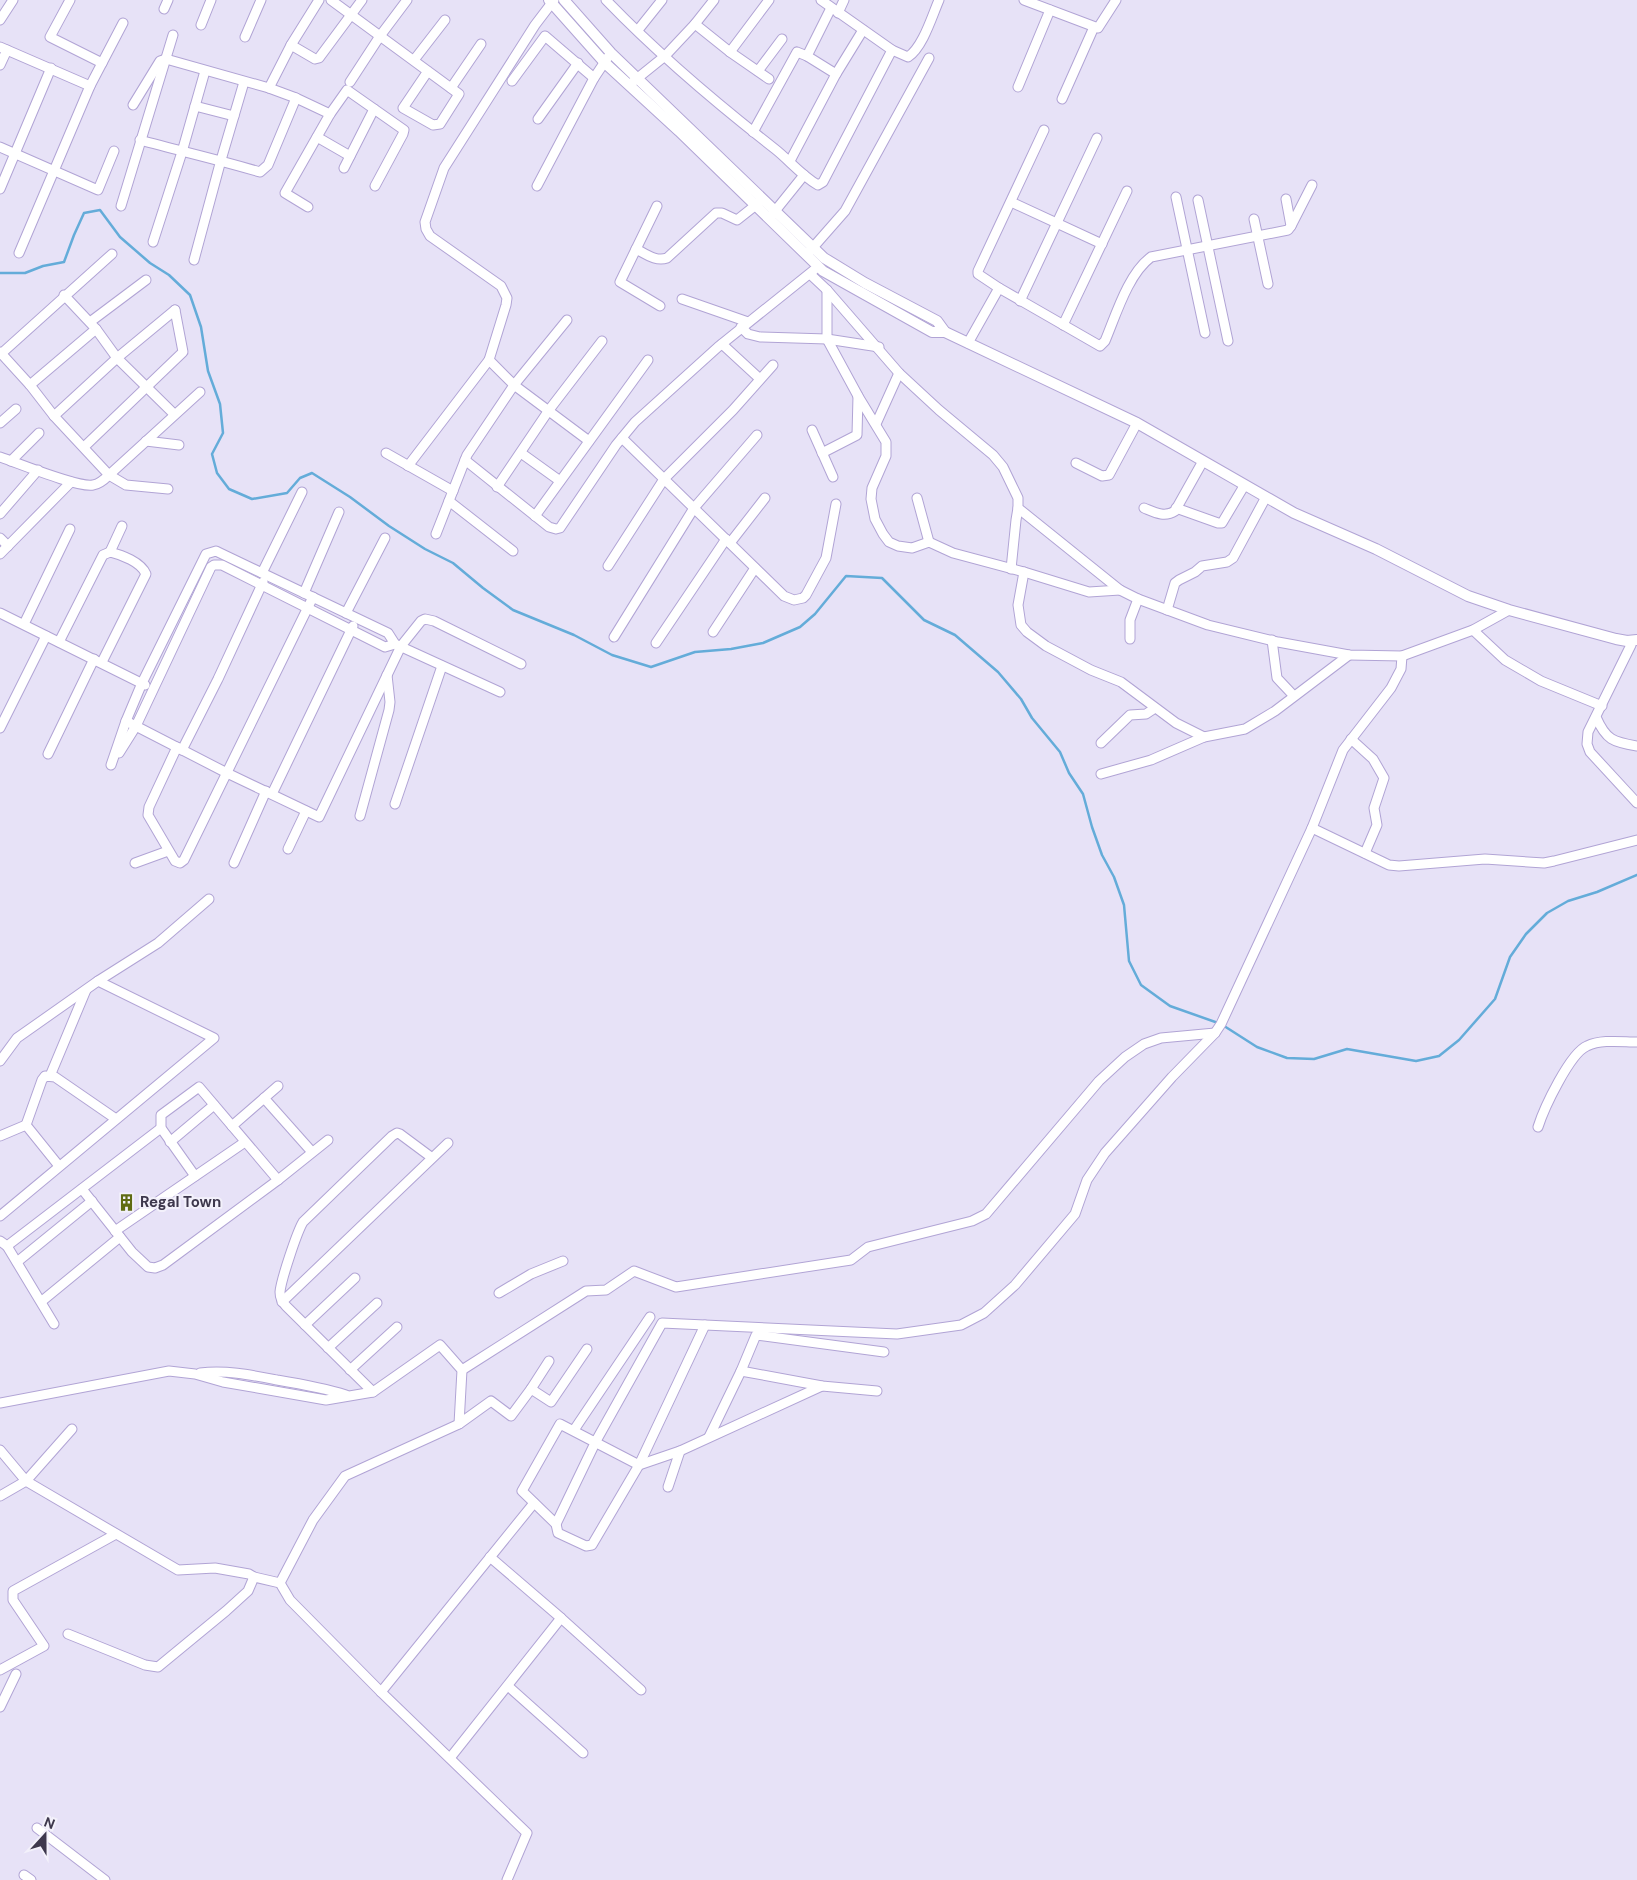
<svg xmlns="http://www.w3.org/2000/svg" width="1637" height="1880" viewBox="0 0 1637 1880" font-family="'DM Sans',sans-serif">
<rect width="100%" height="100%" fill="#e7e2f7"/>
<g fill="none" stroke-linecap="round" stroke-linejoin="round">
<polyline stroke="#64acd9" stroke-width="2.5" points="0,273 25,273 43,266 64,262 74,235 84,213 100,210 120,237 150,263 169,275 190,295 201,327 208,371 220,404 223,433 212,454 217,473 229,489 252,499 287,493 300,478 312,473 350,497 389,526 425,549 453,563 483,588 513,610 574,635 612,655 651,667 695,652 731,649 763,643 800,627 815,614 846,576 882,578 924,620 955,635 998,672 1021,699 1032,718 1060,752 1069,773 1083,794 1092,827 1102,855 1114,877 1124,905 1129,961 1141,985 1170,1006 1221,1024 1257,1047 1287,1058 1314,1059 1347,1049 1416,1061 1439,1056 1459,1040 1495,999 1510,957 1526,934 1547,913 1568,901 1597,892 1637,875"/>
<defs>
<g id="minor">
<polyline points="70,0 50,37 102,63"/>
<polyline points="331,0 459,94 440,124 433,125 403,108 428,71"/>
<path d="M 606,0 C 658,54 716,103 775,149 C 789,160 802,176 818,185 L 823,182 L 892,50"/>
<path d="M 821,0 L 892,50 L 908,57 C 923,47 932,16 939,0"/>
<polyline points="1024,0 1098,28 1116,0"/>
<polyline points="164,9 168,0"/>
<polyline points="838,13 844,0"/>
<polyline points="0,20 13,0"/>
<polyline points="695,24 730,52 769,79"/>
<polyline points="201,25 211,0"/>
<polyline points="638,30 662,0"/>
<polyline points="245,37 261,0"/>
<polyline points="291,45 315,59 319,58 362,0"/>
<polyline points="0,47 90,86"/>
<polyline points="730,52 769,0"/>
<polyline points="807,56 831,8"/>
<polyline points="414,60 445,20"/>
<polyline points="0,65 7,50"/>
<polyline points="758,71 782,39"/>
<polyline points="836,74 863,30"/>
<polyline points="512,81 545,36 594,78"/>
<polyline points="350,82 380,36 407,0"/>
<polyline points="629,85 665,56 695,24 714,0"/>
<polyline points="1018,87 1050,10"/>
<polyline points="269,88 291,45 319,0"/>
<polyline points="451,88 481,44"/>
<polyline points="1062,99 1094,27"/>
<polyline points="133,105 160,61 166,59 269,88 296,98 330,114"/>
<polyline points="195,106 234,116"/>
<polyline points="538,119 578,63"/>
<path d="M 1044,130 L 978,271 L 978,274 L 999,288 L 1100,346 L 1105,341 C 1116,315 1128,274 1151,257 L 1288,230 L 1291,226 L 1286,199"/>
<polyline points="753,132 797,52 807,56 836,74 790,161"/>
<polyline points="317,137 350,156"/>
<path d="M 140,140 C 180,151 220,160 260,172 L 268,165 L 296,98"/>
<polyline points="0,147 98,190 114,151"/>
<polyline points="344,168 374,109"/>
<polyline points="537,186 594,78 608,57"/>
<polyline points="0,189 51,68"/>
<polyline points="1176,197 1205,333"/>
<polyline points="1198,200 1228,341"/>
<polyline points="1011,202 1102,244"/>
<polyline points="121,206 173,35"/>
<polyline points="657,206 620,282 660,306"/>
<polyline points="308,207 285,193 330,114 347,90 404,130 403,134 375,186"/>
<polyline points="771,216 804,175"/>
<polyline points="1254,219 1268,284"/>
<polyline points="1291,226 1312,185"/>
<polyline points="153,242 182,152 205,71"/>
<path d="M 636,249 C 646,254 656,262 667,258 L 716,213 L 722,213 L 737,220 L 761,201"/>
<polyline points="809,252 845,211 929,58"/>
<polyline points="19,253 90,86 123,23"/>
<polyline points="194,260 221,160 244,82"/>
<polyline points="810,274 827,290 899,373 939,410 993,455 1003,467 1018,498 1018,508 1120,590 1138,599 1208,625 1278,642 1349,655 1402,656 1473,630 1509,610"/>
<polyline points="827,290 827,339 858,396 886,442 886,456 872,488 871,499 875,519 883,534 889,542 898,546 912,548 929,542 953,553 1024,572 1089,592 1120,590"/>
<polyline points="64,295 96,329 117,358 174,414"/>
<polyline points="682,299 748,322"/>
<polyline points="1020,301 1097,138"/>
<polyline points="90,322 146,280"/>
<polyline points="1063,325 1127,191"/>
<polyline points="741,327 748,334 760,337 827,339 879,347"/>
<polyline points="968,343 999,288"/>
<polyline points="722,344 760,379"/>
<polyline points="0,352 30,385 54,416 109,475 126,485 168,489"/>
<polyline points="2,353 112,254"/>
<polyline points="489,360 514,385 589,441"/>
<polyline points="30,385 96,329"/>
<polyline points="54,416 117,358 175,310"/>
<polyline points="0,423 16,409"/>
<polyline points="876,424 899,373"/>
<polyline points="812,430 833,477"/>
<polyline points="622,438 784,596 794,600 803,598 806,595 826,558 836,504"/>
<polyline points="146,441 179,445"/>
<polyline points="84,447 183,352 175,310"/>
<polyline points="386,453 453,491"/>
<polyline points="521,453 560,481"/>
<polyline points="822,453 857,435 858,396"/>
<path d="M 0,457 C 18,463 78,488 93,485 C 100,484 105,479 109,475 L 200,392"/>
<polyline points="465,460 549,527 556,529 560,528 616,445 635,422 718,347 814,270"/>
<polyline points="11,461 39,433"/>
<polyline points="1076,463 1102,476 1109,475 1137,423"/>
<polyline points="408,466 489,360 506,305 507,298 501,286 430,236 426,229 425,222 444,168 535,25 554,0"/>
<polyline points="497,487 549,410 602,341"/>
<polyline points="917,498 929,542"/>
<polyline points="449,501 513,551"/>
<path d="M 1144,508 C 1154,512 1164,518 1175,511 L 1203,461"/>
<polyline points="1176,508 1218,523 1222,523 1244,486"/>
<polyline points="0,514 38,470"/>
<polyline points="535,516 648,360"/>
<polyline points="436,534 467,455 514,385 567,320"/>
<polyline points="0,538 8,546"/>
<polyline points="730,543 765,498"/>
<polyline points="110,552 122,526"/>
<polyline points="0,554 71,482"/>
<polyline points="608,566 664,479 733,410 773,365"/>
<polyline points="1011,569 1016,520 1018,508"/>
<polyline points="1024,572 1018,605 1021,625 1027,632 1046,646 1091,670 1121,682 1176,723 1204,737"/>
<polyline points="262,573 302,492"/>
<polyline points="304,593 339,512"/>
<polyline points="1167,610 1175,583 1179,580 1195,572 1202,566 1227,562 1233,558 1266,497"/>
<polyline points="0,613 145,685"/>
<polyline points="346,613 385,538"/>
<polyline points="24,624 70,529"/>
<polyline points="1473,630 1505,660 1541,681 1602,706"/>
<polyline points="713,632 755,568"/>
<polyline points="614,637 694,508 757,435"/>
<polyline points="1130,639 1130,620 1138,599"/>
<polyline points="1272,640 1277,678 1293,695"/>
<path d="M 59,642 L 103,555 L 110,552 C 122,555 141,562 146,574 L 102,662"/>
<polyline points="656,643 726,539"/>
<polyline points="1631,645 1588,732 1587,744 1590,752 1637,803"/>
<path d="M 1596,717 C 1606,740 1613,742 1637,746"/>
<polyline points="126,721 227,773 319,817 401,646 421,621 425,619 434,621 521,664"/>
<polyline points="0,728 46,636"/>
<polyline points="1351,739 1373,759 1384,778 1374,808 1377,825 1365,853"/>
<polyline points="1101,743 1130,715 1146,714 1155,708"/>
<polyline points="177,747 149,807 148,815 175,861 180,863 184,860 313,597"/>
<polyline points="182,750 218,679 263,582"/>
<polyline points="119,753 136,726 211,567 214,565 222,565 385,647 395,644"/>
<polyline points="48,754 94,659"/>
<polyline points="111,765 126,721 142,683 206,554 216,551 220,553 388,633 395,644 500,692"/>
<polyline points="1101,774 1151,760 1204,737 1245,729 1275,711 1349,655"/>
<polyline points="272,794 353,626"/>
<polyline points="395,804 442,666"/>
<polyline points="360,816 389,710 390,702 387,675"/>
<polyline points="1312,828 1389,865 1399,866 1485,859 1544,863 1554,861 1637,840"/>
<polyline points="288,849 306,811"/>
<polyline points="135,863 168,851"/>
<polyline points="234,863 266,791"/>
<polyline points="98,981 158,943 209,899"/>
<polyline points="0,1061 17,1038 98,981 214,1038 0,1216"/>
<polyline points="50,1076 86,990"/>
<polyline points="264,1098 312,1152"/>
<polyline points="26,1125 42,1080 45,1076 55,1077 116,1119"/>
<polyline points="232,1126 278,1086"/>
<path d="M 1538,1127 C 1544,1108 1570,1053 1587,1046 C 1602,1039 1622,1042 1637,1042"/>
<polyline points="0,1136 26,1125 59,1166"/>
<polyline points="170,1142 214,1105"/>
<polyline points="195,1176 161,1128 161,1115 199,1087 278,1180"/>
<polyline points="82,1189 132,1252 148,1267 155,1268 163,1265 278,1180 328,1140"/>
<polyline points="115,1231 245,1142"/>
<polyline points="0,1241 7,1246 161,1128"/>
<polyline points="7,1246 54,1324"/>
<polyline points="17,1262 92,1201"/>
<polyline points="499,1293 531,1274 563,1261"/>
<polyline points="42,1301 120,1237"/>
<polyline points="282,1302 448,1143"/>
<polyline points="305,1325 355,1278"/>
<polyline points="328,1348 377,1303"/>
<polyline points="350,1370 397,1327"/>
<polyline points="462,1370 586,1291 606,1290 634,1271 676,1287 851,1260 868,1247 972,1221 986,1214 1099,1081 1125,1057 1144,1044 1161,1038 1215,1033"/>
<polyline points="741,1371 822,1386 877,1391"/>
<path d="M 200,1373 C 227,1370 251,1375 277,1380 C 301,1384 324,1388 346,1395"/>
<polyline points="822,1386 680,1451 639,1465 560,1424 522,1491 556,1524 596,1441 662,1323 897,1334 961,1325 984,1313 1015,1285 1075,1214 1087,1180 1105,1153 1172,1077 1215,1033 1221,1024 1312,828 1343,750 1391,688 1401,669 1402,656"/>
<polyline points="531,1389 551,1402 587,1349"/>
<path d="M 373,1392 L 286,1306 C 282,1302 280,1298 280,1292 C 281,1280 297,1232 303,1222 L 392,1136 L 397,1133 L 400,1134 L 431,1157"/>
<polyline points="0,1403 169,1371 195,1374 223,1382 326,1400 373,1392 440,1345 462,1370 459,1424"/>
<polyline points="574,1430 650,1317"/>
<polyline points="709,1437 741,1371 756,1335 884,1352"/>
<polyline points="0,1450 26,1481 178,1570 215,1568 249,1574 254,1577 280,1583 290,1600 381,1692 527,1833 507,1880"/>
<polyline points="668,1487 680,1451"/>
<polyline points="0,1496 26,1481 72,1429"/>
<polyline points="556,1524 558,1533 586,1546 592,1545 639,1465 705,1325"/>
<polyline points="490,1557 561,1618"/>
<polyline points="280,1583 313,1520 345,1476 459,1424 491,1401 511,1416 531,1389 549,1361"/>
<polyline points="68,1634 145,1665 158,1667 226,1611 248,1591 254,1577"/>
<polyline points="0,1670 44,1646 13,1600 13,1591 116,1534"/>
<polyline points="508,1686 583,1753"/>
<polyline points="381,1692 534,1503"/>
<polyline points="0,1707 16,1674"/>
<polyline points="450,1758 561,1618 641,1690"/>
<polyline points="37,1828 105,1880"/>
<polyline points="24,1875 31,1880"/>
</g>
<g id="tertiary">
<polyline points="549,0 605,63 679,131 823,271 932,332 945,332"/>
<polyline points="564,0 611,53 824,258 865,283 937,321 945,332 1137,423 1294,513 1376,549 1468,596 1509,610 1616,639 1627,641 1637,640"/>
</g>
</defs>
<use href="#minor" stroke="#b1a4d5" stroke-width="11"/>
<use href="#tertiary" stroke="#b1a4d5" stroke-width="12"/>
<use href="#minor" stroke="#fff" stroke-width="9"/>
<use href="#tertiary" stroke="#fff" stroke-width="10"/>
</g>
<defs>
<symbol id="building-bare" viewBox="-9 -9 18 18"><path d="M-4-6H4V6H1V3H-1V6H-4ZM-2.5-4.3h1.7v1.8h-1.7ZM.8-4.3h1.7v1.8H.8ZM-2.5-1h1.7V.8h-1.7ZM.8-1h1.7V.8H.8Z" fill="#5f6b12" stroke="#f3f1fb" stroke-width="2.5" paint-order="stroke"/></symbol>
</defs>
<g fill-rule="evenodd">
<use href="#building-bare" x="114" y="1190" width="25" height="25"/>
</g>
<g text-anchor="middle" stroke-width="4" stroke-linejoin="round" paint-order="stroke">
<g font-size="15" font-weight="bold" fill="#3e384d" stroke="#f3f1fb" text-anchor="start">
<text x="140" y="1207">Regal Town</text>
</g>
</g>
<g transform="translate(45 1835) rotate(21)" stroke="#f3f1fb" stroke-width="4" paint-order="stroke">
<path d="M0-4L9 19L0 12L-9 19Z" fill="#3e384d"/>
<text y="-8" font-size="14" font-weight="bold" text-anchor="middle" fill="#3e384d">N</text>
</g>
</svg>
